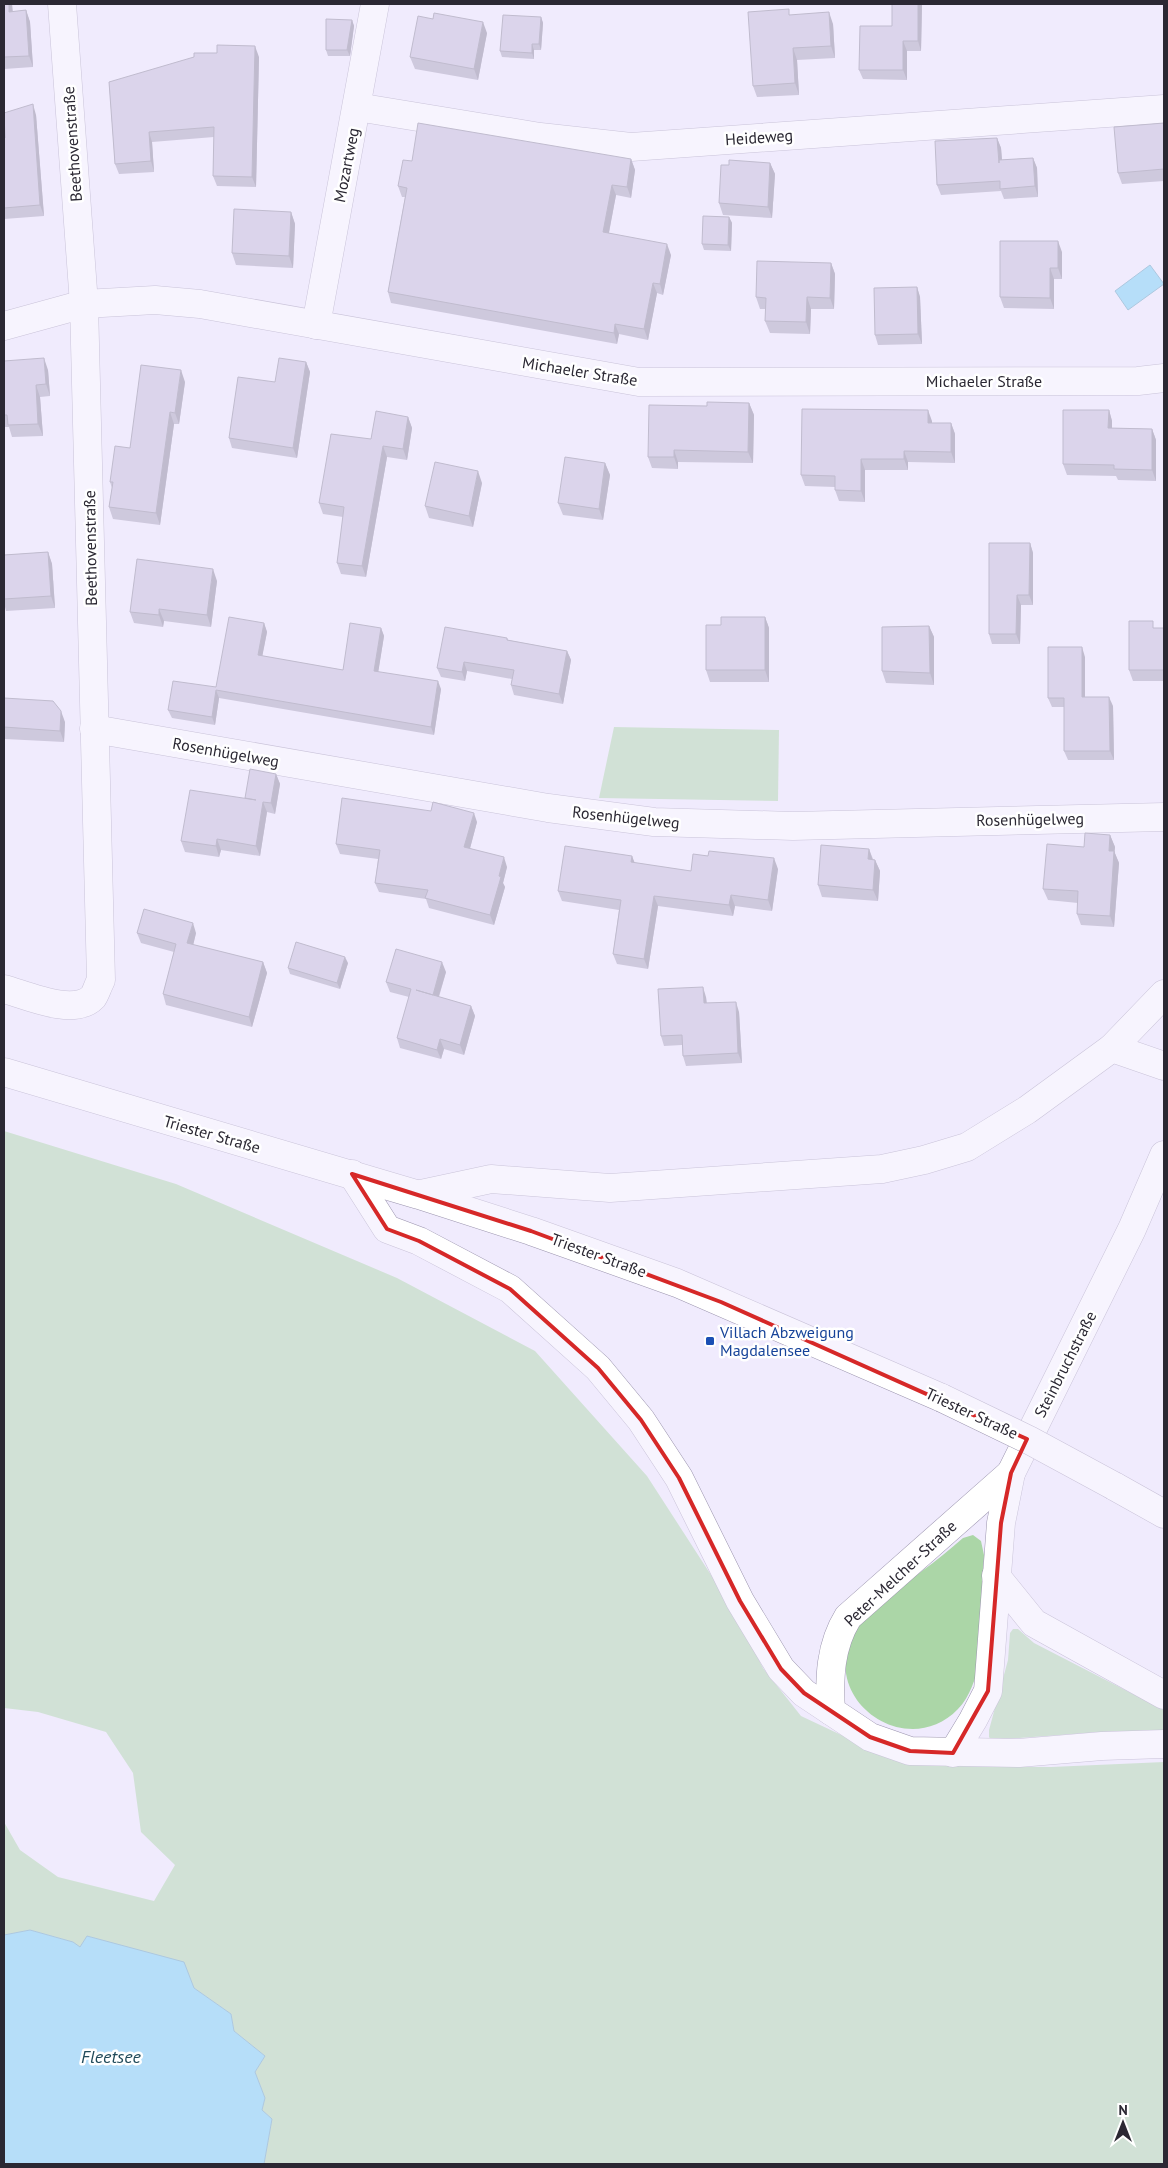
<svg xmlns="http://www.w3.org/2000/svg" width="1168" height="2168" viewBox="0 0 1168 2168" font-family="'PT Sans',sans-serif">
<rect width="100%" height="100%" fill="#f0ebfd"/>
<g fill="#abd6a7">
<polygon points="614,727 779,730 778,801 599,798"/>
<polygon points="4,1131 176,1184 397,1278 535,1351 647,1476 733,1609 763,1668 801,1716 888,1757 954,1766 1051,1767 1164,1762 1164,2164 264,2164 272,2119 262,2110 265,2098 255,2072 265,2056 234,2031 231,2014 194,1988 184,1963 87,1936 80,1948 73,1942 30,1930 4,1935 4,1822 20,1850 58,1877 154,1901 175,1865 141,1832 133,1773 106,1732 38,1712 4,1708"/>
<path d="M 973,1535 L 981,1541 L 984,1555 C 983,1579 982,1603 982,1627 C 981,1638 983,1651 980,1661 C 976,1677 970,1697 958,1709 C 907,1762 819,1700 853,1635 C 867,1607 898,1590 922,1571 C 936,1561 950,1549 963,1538 Z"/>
<polygon points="1013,1629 1018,1629 1034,1643 1164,1710 1164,1731 1101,1732 991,1740 989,1737 989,1730 1008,1660 1010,1633"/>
</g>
<g fill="#6fcff4" stroke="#5b9dba">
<polygon points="1150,265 1164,284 1128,310 1115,291"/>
<polygon points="30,1930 73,1942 80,1947 87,1936 184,1962 194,1988 231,2014 234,2031 265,2056 255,2072 265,2098 262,2110 272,2119 264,2164 4,2164 4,1935"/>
</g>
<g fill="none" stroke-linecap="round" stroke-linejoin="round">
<defs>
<g id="minor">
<polyline points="357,107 540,137 631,147 1164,109"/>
<polyline points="316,325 375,4"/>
<polyline points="4,326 84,304 155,300 200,304 639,382 1138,381 1164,378"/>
<polyline points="94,729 548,808 654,822 793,826 1164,817"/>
<path d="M 4,989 C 26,995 74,1017 93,997 C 96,993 98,985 101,980 L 84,304 L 62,4"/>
<path d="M 1011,1473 L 848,1617 C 830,1646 829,1678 831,1711 L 870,1737 L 910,1751 L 1019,1753 L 1102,1746 L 1164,1744"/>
<polyline points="996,1576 1034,1623 1164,1695"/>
<polyline points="953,1753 973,1720 988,1691 1001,1523 1011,1473 1132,1229 1164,1155"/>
</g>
<g id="primary">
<polyline points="1112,1048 1164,994"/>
<polyline points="4,1072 419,1195 531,1231 677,1283 942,1398"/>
<polyline points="352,1174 387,1229 419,1241 510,1289 598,1368 641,1420 679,1478 740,1601 781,1669 804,1693 831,1711"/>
<polyline points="421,1194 491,1179 610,1188 882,1169 924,1160 967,1147 1027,1110 1112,1048 1164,1066"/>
<polyline points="1114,1486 1164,1514"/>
</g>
</defs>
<use href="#minor" stroke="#9b94ae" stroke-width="29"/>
<use href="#primary" stroke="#9b94ae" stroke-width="29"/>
<use href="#minor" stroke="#fff" stroke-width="28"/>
<use href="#primary" stroke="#fff" stroke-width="28"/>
<defs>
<polyline id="primary-bridge" points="942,1398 1029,1440 1114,1486"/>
</defs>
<use href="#primary-bridge" stroke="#9b94ae" stroke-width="29" stroke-linecap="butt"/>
<use href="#primary-bridge" stroke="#fff" stroke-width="28"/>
</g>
<g fill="#a59fb7">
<polygon points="4,4 12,4 13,12 26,10 30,22 33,67 4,69"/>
<polygon points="892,4 922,4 921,51 907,51 907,80 863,79 859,70 892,26"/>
<polygon points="791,15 833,24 835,58 797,60 799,95 757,97 753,86"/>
<polygon points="541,17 543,23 541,50 534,50 534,59 502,57 500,51"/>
<polygon points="433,19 487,33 478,80 415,69 410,57"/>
<polygon points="352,20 354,26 350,56 328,56 326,50"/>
<polygon points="259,57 256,187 217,186 213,176 214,137 152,142 154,172 119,174 115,164 109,82"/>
<polygon points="36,115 44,216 4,219 4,138 5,138"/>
<polygon points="1164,123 1164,181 1122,184 1118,173"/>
<polygon points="997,138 1001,148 1002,160 1033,158 1037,168 1038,197 1004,199 1001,191 941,195 937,185"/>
<polygon points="631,159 635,170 631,198 616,195 609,233 671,255 663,295 657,293 648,340 619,334 617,344 391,303 388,292 405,197 402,197 398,186 412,161"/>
<polygon points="770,163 775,174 772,218 723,215 719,203 729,165"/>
<polygon points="291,212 295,224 293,268 236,265 232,253"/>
<polygon points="729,217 732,223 731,251 704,250 702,244"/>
<polygon points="1062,252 1062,279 1054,279 1054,309 1004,308 1000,297"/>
<polygon points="831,263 835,274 834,309 811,309 810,334 770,333 765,321 766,309 760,309 756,297"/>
<polygon points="917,287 920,297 922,344 878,345 875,335"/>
<polygon points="4,361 48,370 50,396 40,397 43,436 12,437 9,427 4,427"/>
<polygon points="306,362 310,372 297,458 232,448 229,438 275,382"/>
<polygon points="185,382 179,424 174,424 160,525 113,519 109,507 112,488 110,482 130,448"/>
<polygon points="749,403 754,415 753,463 678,462 678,469 652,468 648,457 707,406"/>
<polygon points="1109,410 1112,421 1112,428 1152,429 1156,440 1156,481 1118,480 1116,476 1067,475 1063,464"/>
<polygon points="408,417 412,428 407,460 387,457 366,577 341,574 337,563 343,517 323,514 319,503 371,439"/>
<polygon points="932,421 932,423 951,423 955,434 955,463 908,462 908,470 865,470 865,502 839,501 835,490 835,487 805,486 801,475"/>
<polygon points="605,463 610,475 603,520 563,515 558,503"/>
<polygon points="482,483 473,527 429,518 425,506"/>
<polygon points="1030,543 1033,553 1033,605 1021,605 1020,644 992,644 989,634"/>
<polygon points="48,552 52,564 55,608 6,611 4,603 4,555"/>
<polygon points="217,581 211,627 164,621 163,627 134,623 130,612"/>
<polygon points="765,617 769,628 769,682 710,682 706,670"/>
<polygon points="264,623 267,632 262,656 343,670 381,628 384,636 378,672 441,689 434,735 219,698 215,725 172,718 168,710 216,687"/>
<polygon points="929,626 934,637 934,685 886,683 882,671"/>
<polygon points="1156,628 1164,628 1164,681 1133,681 1129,670"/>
<polygon points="507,638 508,640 567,651 571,660 563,704 514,695 511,685 512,679 467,671 465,681 441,677 437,668"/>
<polygon points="1085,657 1085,697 1113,706 1114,760 1068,760 1064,751 1064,707 1052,707 1048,698"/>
<polygon points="4,698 65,722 64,742 5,739 4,735"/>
<polygon points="276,774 280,784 275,814 267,812 260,856 221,850 219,857 185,852 181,841 245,799"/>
<polygon points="431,811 477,822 470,848 507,867 503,883 505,887 494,925 429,908 426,899 379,892 375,883 378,859 340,854 336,844"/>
<polygon points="1110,835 1115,847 1114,851 1119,863 1114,927 1081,925 1077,914 1078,903 1048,900 1043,889 1084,847"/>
<polygon points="869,849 873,859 875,860 880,871 878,901 822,897 818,885"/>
<polygon points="632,856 634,863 691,871 778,869 772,911 735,906 733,916 658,906 648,969 617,964 613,954 619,910 562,901 558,891"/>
<polygon points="137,933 196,933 193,945 263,962 267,973 252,1027 166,1005 163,994 174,952 141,943"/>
<polygon points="348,963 340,989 290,974 288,968"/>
<polygon points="446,972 439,997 471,1006 475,1016 464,1055 444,1049 441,1059 400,1048 397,1038 409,997 390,992 386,982"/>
<polygon points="706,997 707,1003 739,1012 742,1063 686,1066 683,1056 682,1045 664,1046 661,1036"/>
</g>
<g fill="#868295">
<polygon points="9,4 12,4 13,24 9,12"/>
<polygon points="918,4 922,4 921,51 918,41"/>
<polygon points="26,10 30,22 33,67 29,56"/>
<polygon points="829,12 833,24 835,58 831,46"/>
<polygon points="541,17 543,23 541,50 539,44"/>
<polygon points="352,20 354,26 350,56 347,50"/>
<polygon points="483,22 487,33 478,80 474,69"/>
<polygon points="903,41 907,51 907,80 903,70"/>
<polygon points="532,44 534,50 534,59 532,53"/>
<polygon points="255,46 259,57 256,187 252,177"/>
<polygon points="793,48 797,60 799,95 795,83"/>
<polygon points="33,104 36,115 44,216 40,205"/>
<polygon points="149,132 152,142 154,172 151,161"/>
<polygon points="997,138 1001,148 1003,173 999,163"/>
<polygon points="1033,158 1037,168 1038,197 1035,186"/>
<polygon points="631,159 635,170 631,198 627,187"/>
<polygon points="770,163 775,174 772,218 768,207"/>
<polygon points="612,185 616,195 607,242 603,232"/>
<polygon points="291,212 295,224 293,268 289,256"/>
<polygon points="729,217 732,223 731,251 728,245"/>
<polygon points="1058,241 1062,252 1062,279 1058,268"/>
<polygon points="667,244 671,255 663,295 660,284"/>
<polygon points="831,263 835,274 834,309 830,298"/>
<polygon points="1050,268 1054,279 1054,309 1050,298"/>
<polygon points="653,283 657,293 648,340 644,329"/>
<polygon points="917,287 920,297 922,344 918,334"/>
<polygon points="807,297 811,309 810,334 806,322"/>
<polygon points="615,324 619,334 617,344 614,333"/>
<polygon points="44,358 48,370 50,396 46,384"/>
<polygon points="306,362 310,372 297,458 293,448"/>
<polygon points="181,370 185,382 179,424 175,413"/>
<polygon points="36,385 40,397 43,436 38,424"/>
<polygon points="749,403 754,415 753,463 748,452"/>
<polygon points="928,410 932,421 932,434 928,423"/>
<polygon points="1109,410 1112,421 1112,439 1108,428"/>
<polygon points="170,412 174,424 160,525 156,513"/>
<polygon points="408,417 412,428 407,460 403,449"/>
<polygon points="951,423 955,434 955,463 951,452"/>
<polygon points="1152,429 1156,440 1156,481 1152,470"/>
<polygon points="383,446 387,457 366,577 362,566"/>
<polygon points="674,450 678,462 678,469 674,457"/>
<polygon points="904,451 908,462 908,470 904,459"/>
<polygon points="861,459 865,470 865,502 861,491"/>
<polygon points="605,463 610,475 603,520 599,509"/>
<polygon points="478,471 482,483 473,527 469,516"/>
<polygon points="1030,543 1033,553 1033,605 1029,595"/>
<polygon points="48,552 52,564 55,608 51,596"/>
<polygon points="213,569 217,581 211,627 207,615"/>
<polygon points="1017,595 1021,605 1020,644 1016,634"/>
<polygon points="159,609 164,621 163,627 159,615"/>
<polygon points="765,617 769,628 769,682 765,670"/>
<polygon points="264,623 267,632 261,663 258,655"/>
<polygon points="929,626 934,637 934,685 930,673"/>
<polygon points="381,628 384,636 377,680 374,671"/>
<polygon points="1082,647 1085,657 1085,706 1082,697"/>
<polygon points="567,651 571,660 563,704 559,694"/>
<polygon points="464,662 467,671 465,681 462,672"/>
<polygon points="438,681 441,689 434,735 431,727"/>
<polygon points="216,690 219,698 215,725 212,717"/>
<polygon points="1109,697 1113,706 1114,760 1110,751"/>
<polygon points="61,711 65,722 64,742 60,731"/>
<polygon points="276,774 280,784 275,814 271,803"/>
<polygon points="263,802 267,812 260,856 256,846"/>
<polygon points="474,813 477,822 468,856 464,847"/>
<polygon points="1110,835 1115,847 1114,862 1109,851"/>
<polygon points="217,839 221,850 219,857 216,846"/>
<polygon points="869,849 873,861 868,859"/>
<polygon points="1114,851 1119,863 1114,927 1110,916"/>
<polygon points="632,856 636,866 631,862"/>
<polygon points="504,857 507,867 503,883 505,887 494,925 490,915 499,876"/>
<polygon points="774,858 778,869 772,911 768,900"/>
<polygon points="875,860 880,871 878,901 873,890"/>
<polygon points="731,895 735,906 733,916 729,905"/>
<polygon points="654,896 658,906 648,969 644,959"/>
<polygon points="193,923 196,933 191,954 187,943"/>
<polygon points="345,957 348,963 340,989 337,983"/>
<polygon points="263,962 267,973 252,1027 249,1017"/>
<polygon points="442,962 446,972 436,1005 433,995"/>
<polygon points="703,987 706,997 707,1013 704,1003"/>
<polygon points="736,1002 739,1012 742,1063 738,1053"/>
<polygon points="471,1006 475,1016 464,1055 460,1045"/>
<polygon points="440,1039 444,1049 441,1059 437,1050"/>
</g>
<g fill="#c0b9d5" stroke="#868295">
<polygon points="4,4 9,4 9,12 26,10 29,56 4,57"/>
<polygon points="892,4 918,4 918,41 903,41 903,70 859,70 860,26 892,26"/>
<polygon points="789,9 789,15 829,12 831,46 793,48 795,83 753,86 748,12"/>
<polygon points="434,13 483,22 474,69 410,57 418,16 433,19"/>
<polygon points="503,15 541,17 539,44 532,44 532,53 500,51"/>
<polygon points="326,19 352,20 347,50 326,50"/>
<polygon points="217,45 255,46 252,177 213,176 214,127 149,132 151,161 115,164 109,82 194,57 194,53 217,53"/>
<polygon points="33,104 40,205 4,208 4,138 5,138 4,113"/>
<polygon points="418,123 631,159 627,187 612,185 603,232 667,244 660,284 653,283 644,329 615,324 614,333 388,292 407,188 398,186 403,160 412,161"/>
<polygon points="1164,123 1164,169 1118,173 1114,127"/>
<polygon points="997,138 999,163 999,160 1033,158 1035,186 1000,189 1000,181 937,185 935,141"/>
<polygon points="729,160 770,163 768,207 719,203 721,165 729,165"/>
<polygon points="234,209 291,212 289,256 232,253"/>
<polygon points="703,216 729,217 728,245 702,244"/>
<polygon points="1000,241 1058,241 1058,268 1050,268 1050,298 1000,297"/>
<polygon points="757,261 831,263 830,298 807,297 806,322 765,321 766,298 756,297"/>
<polygon points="917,287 918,334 875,335 874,288"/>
<polygon points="44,358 46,384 36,385 38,424 8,425 7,415 4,415 4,361"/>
<polygon points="279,358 306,362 293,448 229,438 238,377 275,382"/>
<polygon points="141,365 181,370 175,413 170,412 156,513 109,507 113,482 110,482 115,446 130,448"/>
<polygon points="707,402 749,403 748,452 674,450 674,457 648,457 649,405 707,406"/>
<polygon points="802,409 928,410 928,423 951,423 951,452 904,451 904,459 861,459 861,491 835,490 835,476 801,475"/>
<polygon points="1063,410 1109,410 1108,428 1152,429 1152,470 1114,469 1114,465 1063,464"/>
<polygon points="376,411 408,417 403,449 383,446 362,566 337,563 344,507 319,503 331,434 371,439"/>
<polygon points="565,457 605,463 599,509 558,503"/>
<polygon points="435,462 478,471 469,516 425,506"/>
<polygon points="989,543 1030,543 1029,595 1017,595 1016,634 989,634"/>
<polygon points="48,552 51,596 4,599 4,555"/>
<polygon points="137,559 213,569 207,615 159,609 159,615 130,612"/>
<polygon points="229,617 264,623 258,655 343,670 350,623 381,628 374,671 438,681 431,727 216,690 212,717 168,710 173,681 216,687"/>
<polygon points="721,617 765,617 765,670 706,670 706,625 721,625"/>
<polygon points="1129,621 1153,621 1153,628 1164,628 1164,670 1129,670"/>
<polygon points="929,626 930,673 882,671 882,627"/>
<polygon points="445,627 507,638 507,640 567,651 559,694 511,685 514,670 464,662 462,672 437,668"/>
<polygon points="1048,647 1082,647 1082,697 1109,697 1110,751 1064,751 1064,698 1048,698"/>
<polygon points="4,698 53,701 61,711 60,731 4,727"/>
<polygon points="250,769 276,774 271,803 263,802 256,846 217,839 216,846 181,841 190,790 256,800 245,798"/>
<polygon points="342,798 431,811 433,802 474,813 464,847 504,857 499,876 501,877 490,915 425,898 428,890 375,883 380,850 336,844"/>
<polygon points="1085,833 1110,835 1109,851 1114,851 1110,916 1077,914 1078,891 1043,889 1047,844 1084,847"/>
<polygon points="821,845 869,849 868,859 875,860 873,890 818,885"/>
<polygon points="565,846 632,856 631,862 691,871 693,854 708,856 709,851 774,858 768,900 731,895 729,905 654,896 644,959 613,954 621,900 558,891"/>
<polygon points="144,909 193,923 187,943 263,962 249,1017 163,994 176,944 137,933"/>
<polygon points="296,942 345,957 337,983 288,968"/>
<polygon points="396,949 442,962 433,995 416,990 471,1006 460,1045 440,1039 437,1050 397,1038 411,989 386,982"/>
<polygon points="703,987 704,1003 736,1002 738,1053 683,1056 682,1035 661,1036 658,989"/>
</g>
<path d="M0 0H1168V2168H0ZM 352,1174 L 531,1231 L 721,1302 L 1027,1439 L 1011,1473 L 1001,1523 L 988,1691 L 953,1753 L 910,1751 L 870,1737 L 804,1693 L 781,1669 L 740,1601 L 679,1478 L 641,1420 L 598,1368 L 510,1289 L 419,1241 L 387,1229 Z" fill="#f0ebfd" fill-opacity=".55" fill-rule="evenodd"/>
<path fill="none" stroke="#d62828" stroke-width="4" stroke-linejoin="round" d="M 352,1174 L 531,1231 L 721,1302 L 1027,1439 L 1011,1473 L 1001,1523 L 988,1691 L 953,1753 L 910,1751 L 870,1737 L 804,1693 L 781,1669 L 740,1601 L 679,1478 L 641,1420 L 598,1368 L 510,1289 L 419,1241 L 387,1229 Z"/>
<rect fill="#1a4fb4" stroke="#fff" stroke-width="2" x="705" y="1336" width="10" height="10" rx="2.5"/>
<g text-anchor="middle" stroke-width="5" stroke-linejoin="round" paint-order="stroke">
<g font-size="16" fill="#2b2833" stroke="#fff">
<text transform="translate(759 137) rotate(-4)" y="6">Heideweg</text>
<text transform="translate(72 144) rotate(-94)" y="6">Beethovenstraße</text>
<text transform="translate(346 165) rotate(-79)" y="6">Mozartweg</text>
<text transform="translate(580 371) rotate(9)" y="6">Michaeler Straße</text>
<text x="984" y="387">Michaeler Straße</text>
<text transform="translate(90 548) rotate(-91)" y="6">Beethovenstraße</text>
<text transform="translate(226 752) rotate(10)" y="6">Rosenhügelweg</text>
<text transform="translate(626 817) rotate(6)" y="6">Rosenhügelweg</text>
<text transform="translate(1030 819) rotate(-1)" y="6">Rosenhügelweg</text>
<text transform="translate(212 1134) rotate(16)" y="6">Triester Straße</text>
<text transform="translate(599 1255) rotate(20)" y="6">Triester Straße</text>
<text transform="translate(1065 1364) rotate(-63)" y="6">Steinbruchstraße</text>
<text transform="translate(972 1413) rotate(25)" y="6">Triester Straße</text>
<text transform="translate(900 1573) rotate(-43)" y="6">Peter-Melcher-Straße</text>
</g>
<g font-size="16" fill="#164399" stroke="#fff" text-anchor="start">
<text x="720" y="1338">Villach Abzweigung<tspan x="720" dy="18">Magdalensee</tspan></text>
</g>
<g font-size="18" font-style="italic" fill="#204a5a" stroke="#fff">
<text x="111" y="2063">Fleetsee</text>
</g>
</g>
<rect width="1168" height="2168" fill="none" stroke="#2b2833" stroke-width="10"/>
<g transform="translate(1123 2123)" stroke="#ffffff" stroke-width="4" paint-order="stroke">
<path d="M0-4L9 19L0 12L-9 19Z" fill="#2b2833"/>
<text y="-8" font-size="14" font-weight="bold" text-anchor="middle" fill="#2b2833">N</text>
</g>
</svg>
